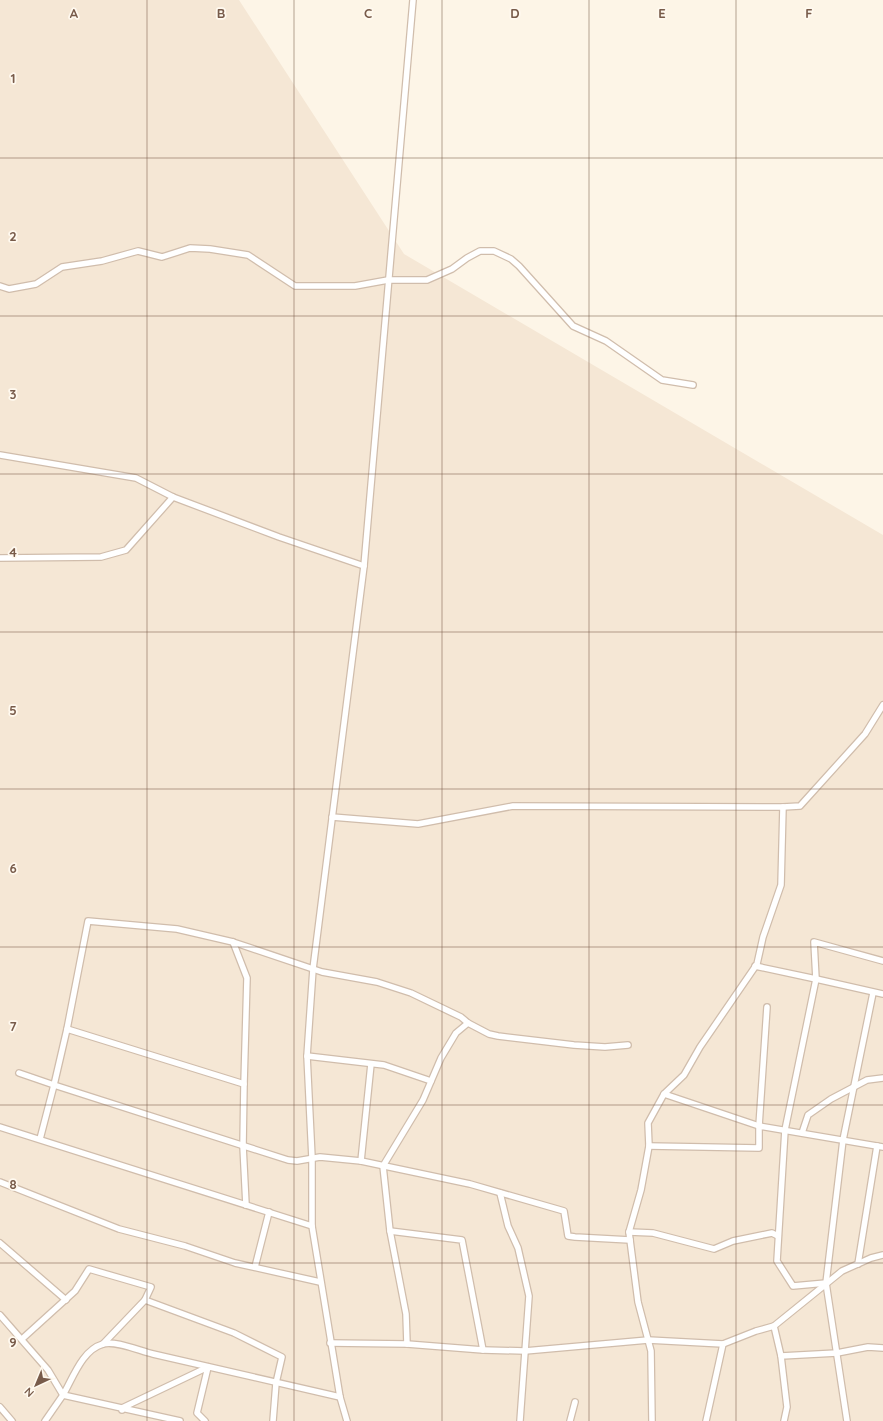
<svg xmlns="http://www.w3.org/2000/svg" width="883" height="1421" viewBox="0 0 883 1421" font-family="Quicksand,sans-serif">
<rect width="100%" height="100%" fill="#fdf5e7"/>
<polygon fill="#f5e7d5" points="0,0 239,0 404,254 883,535 883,1421 0,1421"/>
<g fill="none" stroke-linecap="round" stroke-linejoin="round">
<defs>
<g id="minor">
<polyline points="0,286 9,289 36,284 62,267 102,261 138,251 162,257 190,248 210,249 248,255 295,286 355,286 388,280 427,280 452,269 467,258 480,251 494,251 511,259 519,266 573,326 606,341 662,380 693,385"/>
<polyline points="0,455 136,478 173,497 279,537 364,566"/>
<polyline points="0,558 101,557 126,550 173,497"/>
<polyline points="332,817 418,824 513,806 783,807 800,806 865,734 883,705"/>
<polyline points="233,942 247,978 244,1084"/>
<polyline points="755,966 816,979 814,942 883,961"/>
<polyline points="67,1029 88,921 177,929 233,942 322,972 377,982 411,993 461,1017 468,1023 489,1034 498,1036 574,1045 605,1047 628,1045"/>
<polyline points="307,1056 384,1065 431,1081"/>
<polyline points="19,1073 54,1085 288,1160 297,1161 320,1157 361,1161 470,1184 564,1211 568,1236 575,1237 630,1240"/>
<polyline points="664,1094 759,1126 883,1147"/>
<polyline points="0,1127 312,1226"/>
<polyline points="802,1133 808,1115 831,1099 867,1080 883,1078"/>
<polyline points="40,1139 54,1085 67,1029 244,1084 243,1146 246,1205"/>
<polyline points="649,1146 759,1148 759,1126 767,1007"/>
<polyline points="361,1161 371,1064"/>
<polyline points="0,1182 119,1229 185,1246 235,1263 320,1282"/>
<polyline points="500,1193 508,1226 518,1248 529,1296 520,1421"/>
<polyline points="390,1231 462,1240 483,1350 407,1344"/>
<polyline points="629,1232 653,1233 714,1249 733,1241 772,1233 778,1236"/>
<polyline points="0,1243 66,1300"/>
<polyline points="883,1255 871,1258 842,1271 774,1326 781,1356 837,1353 868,1347 883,1348"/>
<polyline points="858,1264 877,1146"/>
<polyline points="255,1267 269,1212"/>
<polyline points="826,1283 793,1286 777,1261 785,1130 816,979 883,994"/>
<path d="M 0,1315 L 48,1370 L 63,1395 C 73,1378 82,1350 103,1344 C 115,1340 140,1351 153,1354 C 215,1368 277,1383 340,1397"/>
<polyline points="22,1339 75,1291 89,1269 151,1287 145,1300"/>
<polyline points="330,1343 407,1344 406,1314 390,1231 383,1166 423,1100 441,1058 456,1033 468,1023"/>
<polyline points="103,1344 145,1300 234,1333 282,1357 276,1383 273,1421"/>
<polyline points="483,1350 525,1351 648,1340 723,1344"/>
<polyline points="781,1356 787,1407 784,1421"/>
<polyline points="0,1407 12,1421"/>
<polyline points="122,1410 122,1408 208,1367 197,1413 205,1421"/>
<polyline points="45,1421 63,1395 180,1421"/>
<polyline points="347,1421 340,1397 312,1226 312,1158 307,1056 313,969 364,566 413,0"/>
<polyline points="570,1421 575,1402"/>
<polyline points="652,1421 651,1351 638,1302 629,1232 641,1190 649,1146 648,1123 664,1094 684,1075 700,1047 757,964 763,937 781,885 783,807"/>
<polyline points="706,1421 723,1344 756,1331 774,1326"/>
<polyline points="847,1421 826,1283 843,1140 873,993"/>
</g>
</defs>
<use href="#minor" stroke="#d0bdac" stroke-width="8"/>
<use href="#minor" stroke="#fff" stroke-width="5.5"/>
</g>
<path fill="none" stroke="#785b4a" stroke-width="1" stroke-opacity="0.55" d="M 147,0 L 147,1421M 294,0 L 294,1421M 442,0 L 442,1421M 589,0 L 589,1421M 736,0 L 736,1421M 0,158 L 883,158M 0,316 L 883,316M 0,474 L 883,474M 0,632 L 883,632M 0,789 L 883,789M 0,947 L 883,947M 0,1105 L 883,1105M 0,1263 L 883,1263"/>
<g font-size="13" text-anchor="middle" font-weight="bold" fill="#785b4a" stroke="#fff9ef" stroke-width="3.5" stroke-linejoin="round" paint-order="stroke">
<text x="74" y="18">A</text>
<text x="221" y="18">B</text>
<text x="368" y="18">C</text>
<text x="515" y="18">D</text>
<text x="662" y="18">E</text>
<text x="809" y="18">F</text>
<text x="13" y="83">1</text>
<text x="13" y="241">2</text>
<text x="13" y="399">3</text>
<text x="13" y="557">4</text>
<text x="13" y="715">5</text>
<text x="13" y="873">6</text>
<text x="13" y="1031">7</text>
<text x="13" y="1189">8</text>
<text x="13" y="1347">9</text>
</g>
<g transform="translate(36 1385) rotate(224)" stroke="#fff9ef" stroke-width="3" paint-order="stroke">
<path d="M0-3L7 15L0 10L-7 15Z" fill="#785b4a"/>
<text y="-6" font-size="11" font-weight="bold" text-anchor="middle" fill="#785b4a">N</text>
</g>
</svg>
